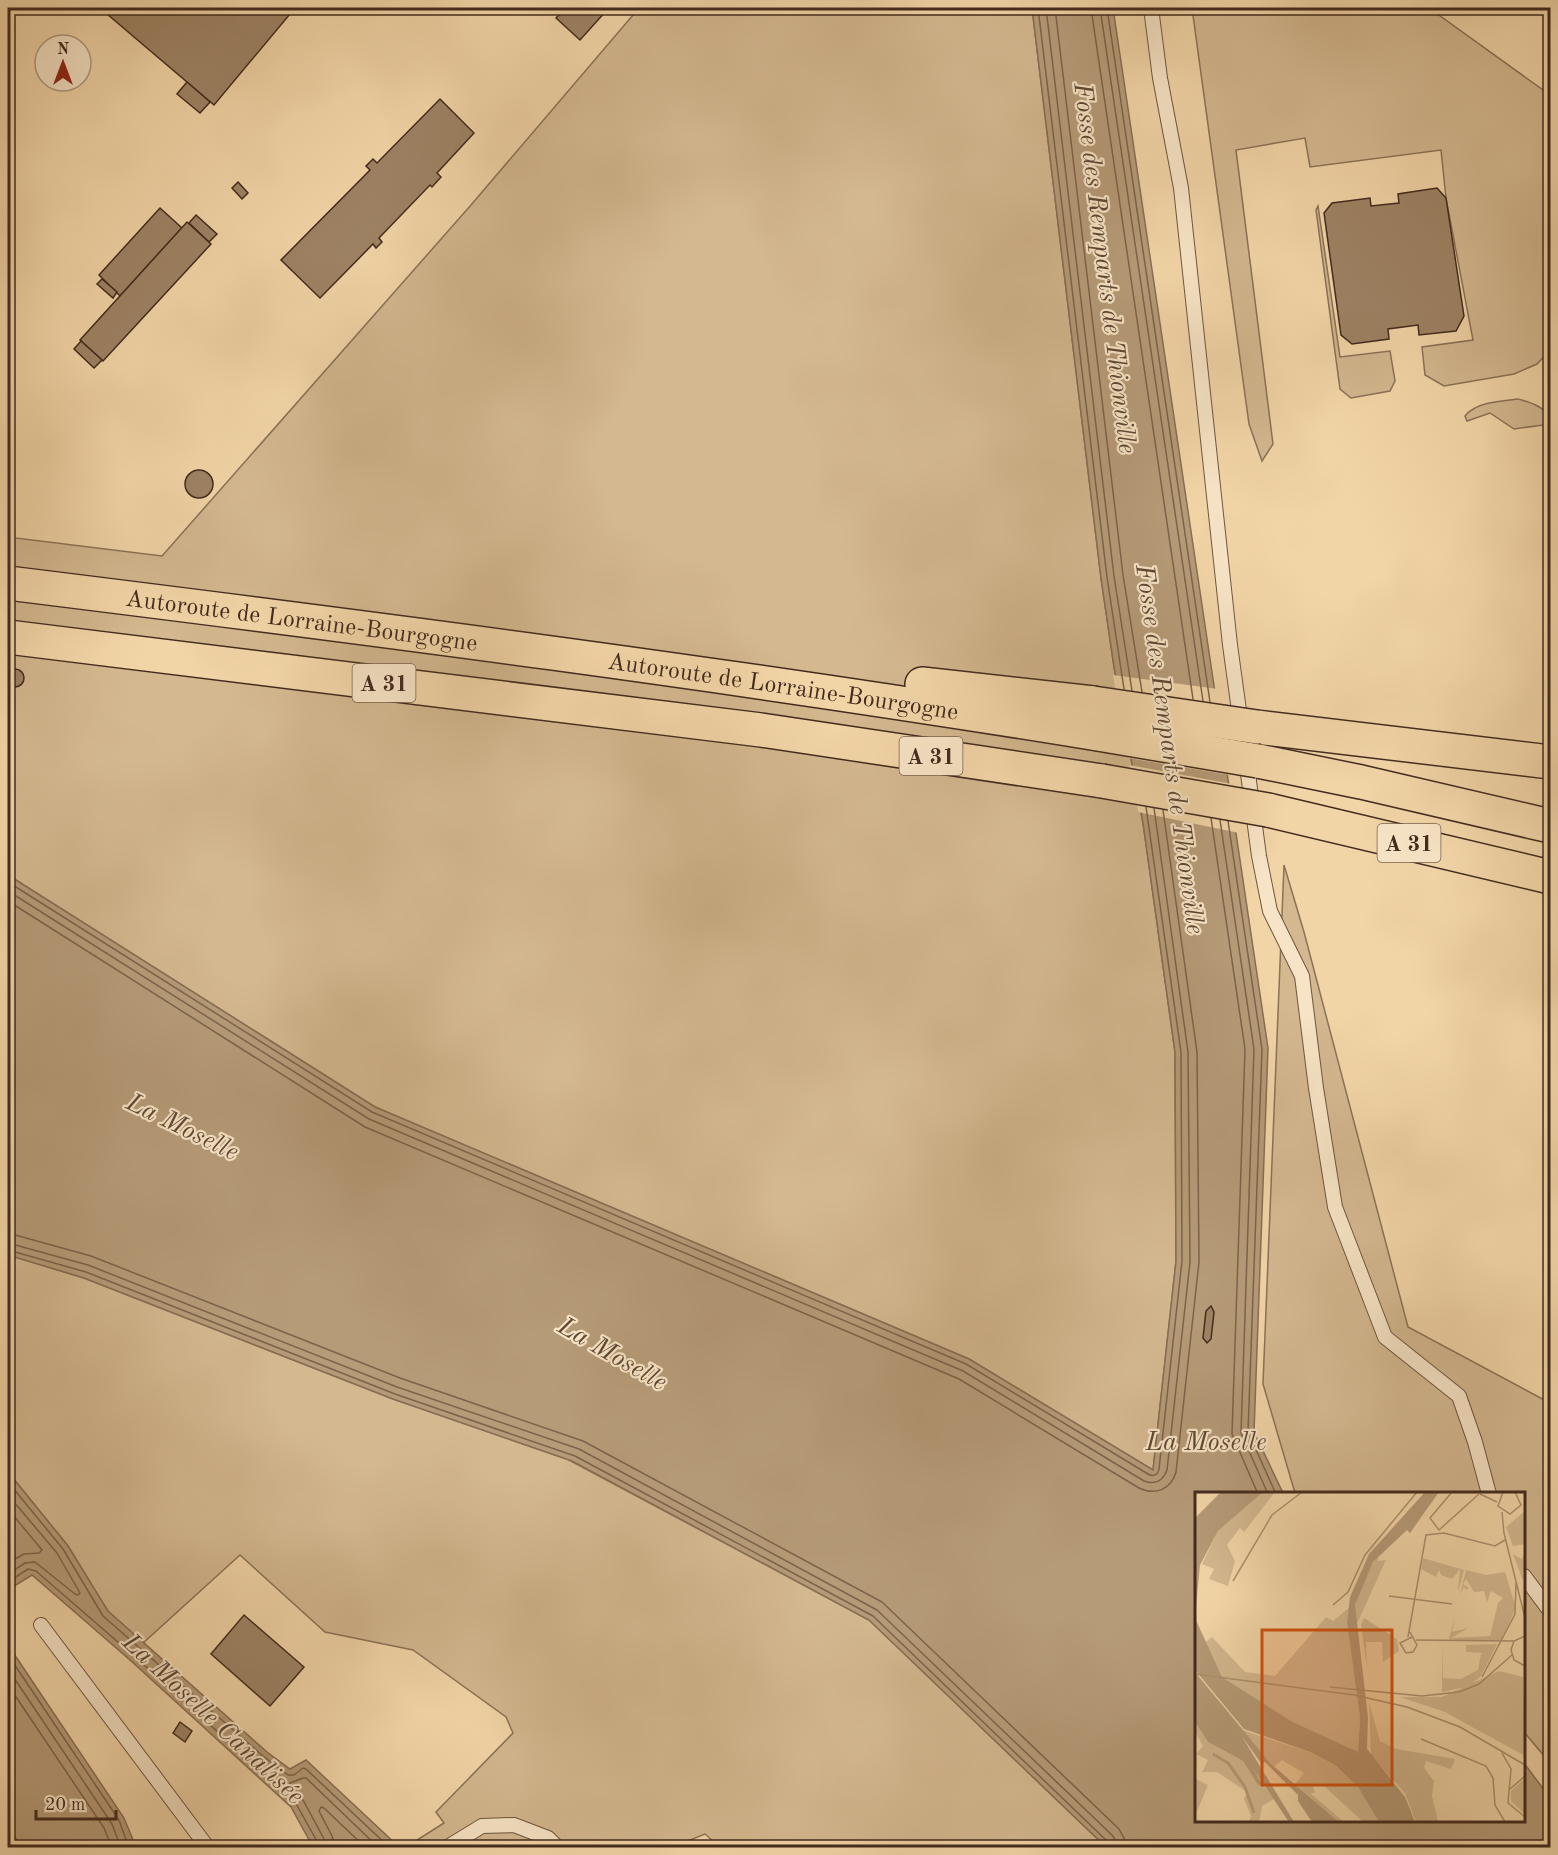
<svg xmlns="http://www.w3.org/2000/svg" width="1558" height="1855" viewBox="0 0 1558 1855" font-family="'Old Standard TT',serif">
<rect width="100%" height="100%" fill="#f2d5a7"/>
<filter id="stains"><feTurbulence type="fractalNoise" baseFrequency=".00333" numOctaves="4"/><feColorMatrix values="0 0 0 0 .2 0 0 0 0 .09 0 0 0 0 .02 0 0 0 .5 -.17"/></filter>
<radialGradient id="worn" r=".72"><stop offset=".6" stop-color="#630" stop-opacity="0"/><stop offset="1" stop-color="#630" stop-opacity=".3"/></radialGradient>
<g fill="#d4b890" stroke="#8b7257" stroke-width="1.5">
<polygon points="639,8 1032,8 1101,578 1114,667 1143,823 1175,1052 1176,1261 1153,1470 969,1359 375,1107 8,875 8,537 162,556 471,205"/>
<polygon points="1192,8 1429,8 1550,95 1550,350 1537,364 1514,374 1444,386 1425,375 1422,347 1473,340 1446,198 1441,150 1310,167 1305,138 1236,150 1273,444 1262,461 1249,424"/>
<polygon points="1318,206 1340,357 1390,351 1395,381 1390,391 1351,398 1340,389 1316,210"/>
<path d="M 1518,399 C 1529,402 1548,407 1550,421 C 1552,427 1551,435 1550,441 L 1548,444 L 1543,425 L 1514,429 L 1490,413 L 1467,421 L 1465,416 C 1476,402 1501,401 1518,399 Z"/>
<polygon points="1284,865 1304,932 1408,1327 1550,1403 1550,1763 1524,1732 1524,1494 1295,1493 1263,1384"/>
<polygon points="8,1255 84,1278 393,1399 567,1459 869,1620 1106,1847 721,1848 705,1834 670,1848 406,1847 444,1823 436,1812 513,1733 506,1717 413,1650 325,1632 240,1555 142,1644 107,1611 68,1546 8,1472"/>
</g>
<g fill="#b69b78" stroke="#886e54" stroke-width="1.5">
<polygon points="1032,8 1113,8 1268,1048 1254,1432 1283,1493 1196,1494 1196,1820 1524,1820 1524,1763 1550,1798 1550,1847 1106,1847 869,1620 572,1461 393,1399 84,1278 8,1255 8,875 375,1107 969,1359 1153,1470 1176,1261 1175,1052 1143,823 1114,667 1101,578"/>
<polygon points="8,1472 68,1546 108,1611 267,1752 290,1769 306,1760 399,1847 313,1847 291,1807 130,1660 32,1575 8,1590"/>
<polygon points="8,1645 124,1818 136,1847 22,1847 8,1827"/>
</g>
<g fill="#f2d5a7">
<polygon points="1113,675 1218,689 1230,775 1128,758"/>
<polygon points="1129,765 1232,784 1239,833 1138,812"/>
</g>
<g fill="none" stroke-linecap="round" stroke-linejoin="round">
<g stroke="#7c634b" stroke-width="1.5">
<polyline points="1038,8 1107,577 1124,689"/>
<polyline points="1046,8 1114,576 1132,691"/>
<polyline points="1055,8 1123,575 1142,692"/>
<polyline points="1091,8 1193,699"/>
<polyline points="1100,8 1203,701"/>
<polyline points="1107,8 1210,702"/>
<polyline points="1211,818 1245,1049 1232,1434 1258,1494"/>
<polyline points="1220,820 1254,1049 1241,1433 1268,1494"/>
<polyline points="1228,821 1262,1049 1248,1432 1276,1494"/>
<path d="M 8,882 L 372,1112 L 966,1364 L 1148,1474 C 1153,1477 1158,1475 1159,1469 L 1182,1261 L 1181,1052 L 1146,807"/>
<path d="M 8,891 L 369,1119 L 963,1371 L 1144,1481 C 1155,1485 1163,1481 1167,1470 L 1190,1262 L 1188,1052 L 1154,808"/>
<path d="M 8,901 L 365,1127 L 959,1379 L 1139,1488 C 1156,1496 1171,1489 1176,1472 L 1199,1262 L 1197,1052 L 1163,810"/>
<polyline points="8,1233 91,1256 400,1378 583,1441 882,1602 1119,1829 1124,1838 1126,1848"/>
<polyline points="8,1243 88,1265 397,1387 579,1449 877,1610 1112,1835 1116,1841 1117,1848"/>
<polyline points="8,1250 86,1272 395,1394 575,1456 873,1616 1107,1841 1109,1848"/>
<polyline points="8,1482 63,1549 103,1616 263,1756 288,1775 294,1775 303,1768 306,1769 390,1848"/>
<polyline points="8,1495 57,1553 80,1593 78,1595 75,1594 35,1562 25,1563 8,1574"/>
<polyline points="8,1509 42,1550 39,1553 24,1554 8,1563"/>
<polyline points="8,1582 28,1569 36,1571 134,1656 295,1802 318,1843 318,1848"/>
<polyline points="8,1655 119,1820 129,1848"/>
<polyline points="8,1669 112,1824 121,1848"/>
<polyline points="8,1685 104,1828 112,1848"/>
<polyline points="326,1848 324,1839 303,1800 289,1787 290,1783 303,1778 306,1778 379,1848"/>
<polyline points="335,1848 332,1836 319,1811 321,1807 324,1808 366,1848"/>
</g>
</g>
<g fill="#9e8365" stroke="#422b1e" stroke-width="1.5">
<polygon points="100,8 295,8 214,105"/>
<polygon points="566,8 602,8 606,11 580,40 556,18"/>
<polygon points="187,82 210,102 200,113 177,94"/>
<polygon points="440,99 474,133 437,173 441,177 432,187 430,185 379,238 382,242 376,248 373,244 320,298 281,260 370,170 366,166 373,159 377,163"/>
<polygon points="238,182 248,193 242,199 232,188"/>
<polygon points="1437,188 1446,198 1464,316 1456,331 1419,335 1418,325 1388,329 1389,339 1352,344 1341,335 1324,213 1332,203 1370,198 1371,206 1399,203 1398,194"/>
<polygon points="160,208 182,228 120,296 99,275"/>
<polygon points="196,215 217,234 209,242 189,223"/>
<polygon points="187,222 211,244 103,361 80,340"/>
<polygon points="102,279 117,292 113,298 97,284"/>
<polygon points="81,341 102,360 94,368 74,349"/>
<circle cx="199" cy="484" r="14"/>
<circle cx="15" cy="678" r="9"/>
<polygon points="1211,1306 1214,1312 1211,1339 1207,1343 1203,1338 1206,1311"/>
<polygon points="244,1615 304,1667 270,1706 211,1654"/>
<polygon points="180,1722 192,1731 185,1742 173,1733"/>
</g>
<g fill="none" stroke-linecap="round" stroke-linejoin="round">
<defs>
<g id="service">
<polyline points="1151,8 1160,78 1181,188 1230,645 1241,725"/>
<polyline points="1246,759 1259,856 1270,911 1302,976 1316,1088 1335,1207 1385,1337 1459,1396 1475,1442 1489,1494"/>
<polyline points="1524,1576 1550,1611"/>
<polyline points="41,1625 208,1848"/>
<polyline points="446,1848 482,1826 514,1825 548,1838 558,1848"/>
</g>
<g id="motorway">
<path id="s1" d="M 8,583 C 372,628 736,675 1098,734"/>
<polyline points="8,637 761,730 1102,781"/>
<polyline points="922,684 1093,703"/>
<polyline points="1257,727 1550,762"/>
<polyline points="1258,761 1361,782 1550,826"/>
<polyline points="1268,810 1550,877"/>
</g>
</defs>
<use href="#service" stroke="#6e5640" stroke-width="16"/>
<use href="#motorway" stroke="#422b1e" stroke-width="36"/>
<use href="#service" stroke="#f7e4c6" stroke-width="14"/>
<use href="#motorway" stroke="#f2d5a7" stroke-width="33"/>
<defs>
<g id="motorway-bridge">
<polyline points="1093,703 1257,727"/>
<polyline points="1098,734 1258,761"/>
<polyline points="1102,781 1268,810"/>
</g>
</defs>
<use href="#motorway-bridge" stroke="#422b1e" stroke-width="36" stroke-linecap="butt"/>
<use href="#motorway-bridge" stroke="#f2d5a7" stroke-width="33"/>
</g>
<g text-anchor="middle" stroke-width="4.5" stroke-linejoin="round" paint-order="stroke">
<g fill="#f7e4c6" stroke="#786250" stroke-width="1.5">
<rect x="352.5" y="664" width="63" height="38" rx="4.5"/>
<rect x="899.5" y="737" width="63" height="38" rx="4.5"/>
<rect x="1377.5" y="824" width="63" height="38" rx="4.5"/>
</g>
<g font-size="22" font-weight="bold" fill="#422b1e">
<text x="384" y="691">A 31</text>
<text x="931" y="764">A 31</text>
<text x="1409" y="851">A 31</text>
</g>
<g font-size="24" fill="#422b1e" stroke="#f7e4c6">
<text dy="8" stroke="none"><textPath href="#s1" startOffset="296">Autoroute de Lorraine-Bourgogne</textPath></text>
<text dy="8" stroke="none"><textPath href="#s1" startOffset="782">Autoroute de Lorraine-Bourgogne</textPath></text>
</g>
<g font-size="26" font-style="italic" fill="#5f4734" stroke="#f7e4c6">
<text transform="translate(1106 268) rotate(83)" y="9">Fosse des Remparts de Thionville</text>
<text transform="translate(1171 749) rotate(82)" y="9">Fosse des Remparts de Thionville</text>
<text transform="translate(183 1126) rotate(26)" y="9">La Moselle</text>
<text transform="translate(613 1353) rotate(30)" y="9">La Moselle</text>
<text x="1206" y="1450">La Moselle</text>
<text transform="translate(214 1718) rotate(43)" y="9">La Moselle Canalisée</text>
</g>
</g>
<g transform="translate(1195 1492)">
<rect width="330" height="330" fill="#f2d5a7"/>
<path d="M 68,0 L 80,0 L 49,40 L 45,36 L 32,53 L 40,69 L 33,94 L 14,87 L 19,77 L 7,72 L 23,39 ZM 330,19 L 330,52 L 318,54 L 311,35 ZM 318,62 L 326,67 L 330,63 L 328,89 ZM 183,64 L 183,69 L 191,68 L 160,136 L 160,113 L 169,84 ZM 228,66 L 269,78 L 263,100 L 265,77 L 257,87 L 246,83 L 244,78 L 241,85 L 226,77 ZM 271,78 L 291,83 L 310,80 L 321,116 L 306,148 L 262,148 L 254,147 L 260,125 L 261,120 L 257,140 L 273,136 L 256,146 L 295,144 L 303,111 L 308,106 L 296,99 L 292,110 L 289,99 L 279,100 L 271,87 L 268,92 L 274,96 L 271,98 L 269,94 L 265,103 ZM 154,116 L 152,131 L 165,226 L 163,261 L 98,230 L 27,185 L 10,151 L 17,145 L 50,180 L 80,184 L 131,125 L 138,129 ZM 169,126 L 202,147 L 204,159 L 188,170 L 187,150 L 171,150 L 172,176 L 166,133 ZM 247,152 L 248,186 L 266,187 L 283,178 L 286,162 L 290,161 L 271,160 L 271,153 L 302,152 L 286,184 L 274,194 L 247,200 ZM 304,179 L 328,185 L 330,264 L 250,220 L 205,205 L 247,205 ZM 174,210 L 185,249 L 201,257 L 260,267 L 256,277 L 231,269 L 229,276 L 239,289 L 237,304 L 243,330 L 221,330 L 210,301 L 176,264 ZM 0,230 L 13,250 L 48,269 L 63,293 L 68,293 L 79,307 L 67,314 L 64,330 L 54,330 L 56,324 L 49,307 L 52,300 L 22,280 L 7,280 L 13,268 L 1,262 L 8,254 L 0,240 ZM 47,238 L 114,260 L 140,273 L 163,295 L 184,330 L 168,330 L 126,291 L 118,294 L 120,301 L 115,301 L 149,330 L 144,330 L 100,292 L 109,281 L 87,268 L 79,275 ZM 330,286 L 330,322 L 316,309 L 316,299 ZM 1,287 L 13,293 L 0,324 L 0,287 Z" fill="#d4b890"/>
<path d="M 26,0 L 68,0 L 23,39 L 5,73 L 0,126 L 27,185 L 98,230 L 163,260 L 165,226 L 152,131 L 155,105 L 174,62 L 230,0 L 244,0 L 215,41 L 212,38 L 178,70 L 160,113 L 173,225 L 172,257 L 210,305 L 220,330 L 184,330 L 163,295 L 140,273 L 115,260 L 49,237 L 0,178 L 0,26 ZM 0,180 L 76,272 L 144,330 L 117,330 L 103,309 L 103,303 L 70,270 L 66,271 L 46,243 L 99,330 L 94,330 L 57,275 L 68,293 L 63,293 L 48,269 L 13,250 L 0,230 Z" fill="#b69b78"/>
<path fill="none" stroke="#b69b78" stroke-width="3" d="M 18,262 L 33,271 L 50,295 L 59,321"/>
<path fill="none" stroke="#ac9170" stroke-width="1.5" d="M 257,0 L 235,26 L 244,38 L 284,2M 308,0 L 303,14 L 315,22 L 326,13 L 320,0M 285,2 L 302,10M 307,20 L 309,41 L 330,126M 38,89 L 77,23 L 107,0M 194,104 L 257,112M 138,113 L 153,100 L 170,63 L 222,0M 215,140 L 222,153 L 218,160 L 211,161 L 205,151 L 217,145M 330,144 L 319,149 L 316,158 L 319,168 L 330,174M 213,145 L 231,43 L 249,41 L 300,54 L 310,48M 221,148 L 319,149M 0,182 L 159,203 L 212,215 L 265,235 L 330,273M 287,185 L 320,122 L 321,90M 135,195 L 227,204 L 264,200 L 284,192 L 317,163M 226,247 L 291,274 L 298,286 L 300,313 L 310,330M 307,261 L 316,277 L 313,311 L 330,325M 315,297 L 330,284"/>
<path fill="#cf520f" fill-opacity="0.15" stroke="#cf520f" stroke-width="3" d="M 67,138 L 197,138 L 197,293 L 67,293 Z"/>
<rect width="330" height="330" fill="none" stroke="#422b1e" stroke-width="3"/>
</g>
<rect width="1558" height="1855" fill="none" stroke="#f2d5a7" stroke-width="30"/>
<rect x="9" y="9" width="1540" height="1837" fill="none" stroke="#422b1e" stroke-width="3"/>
<rect x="15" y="15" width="1528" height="1825" fill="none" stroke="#422b1e" stroke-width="1.5"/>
<g transform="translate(63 63)"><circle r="28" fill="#f7e4c6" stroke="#af9a83" stroke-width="1.5"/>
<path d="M0-4.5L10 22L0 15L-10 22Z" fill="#8f2418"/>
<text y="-9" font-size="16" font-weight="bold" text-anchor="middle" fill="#422b1e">N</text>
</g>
<path d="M36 1810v9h80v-9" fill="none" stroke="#422b1e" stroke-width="3"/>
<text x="45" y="1810" font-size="18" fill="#422b1e" stroke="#f7e4c6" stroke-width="4.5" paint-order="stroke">20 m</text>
<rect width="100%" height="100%" filter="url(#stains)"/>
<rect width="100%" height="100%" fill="url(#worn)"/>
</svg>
